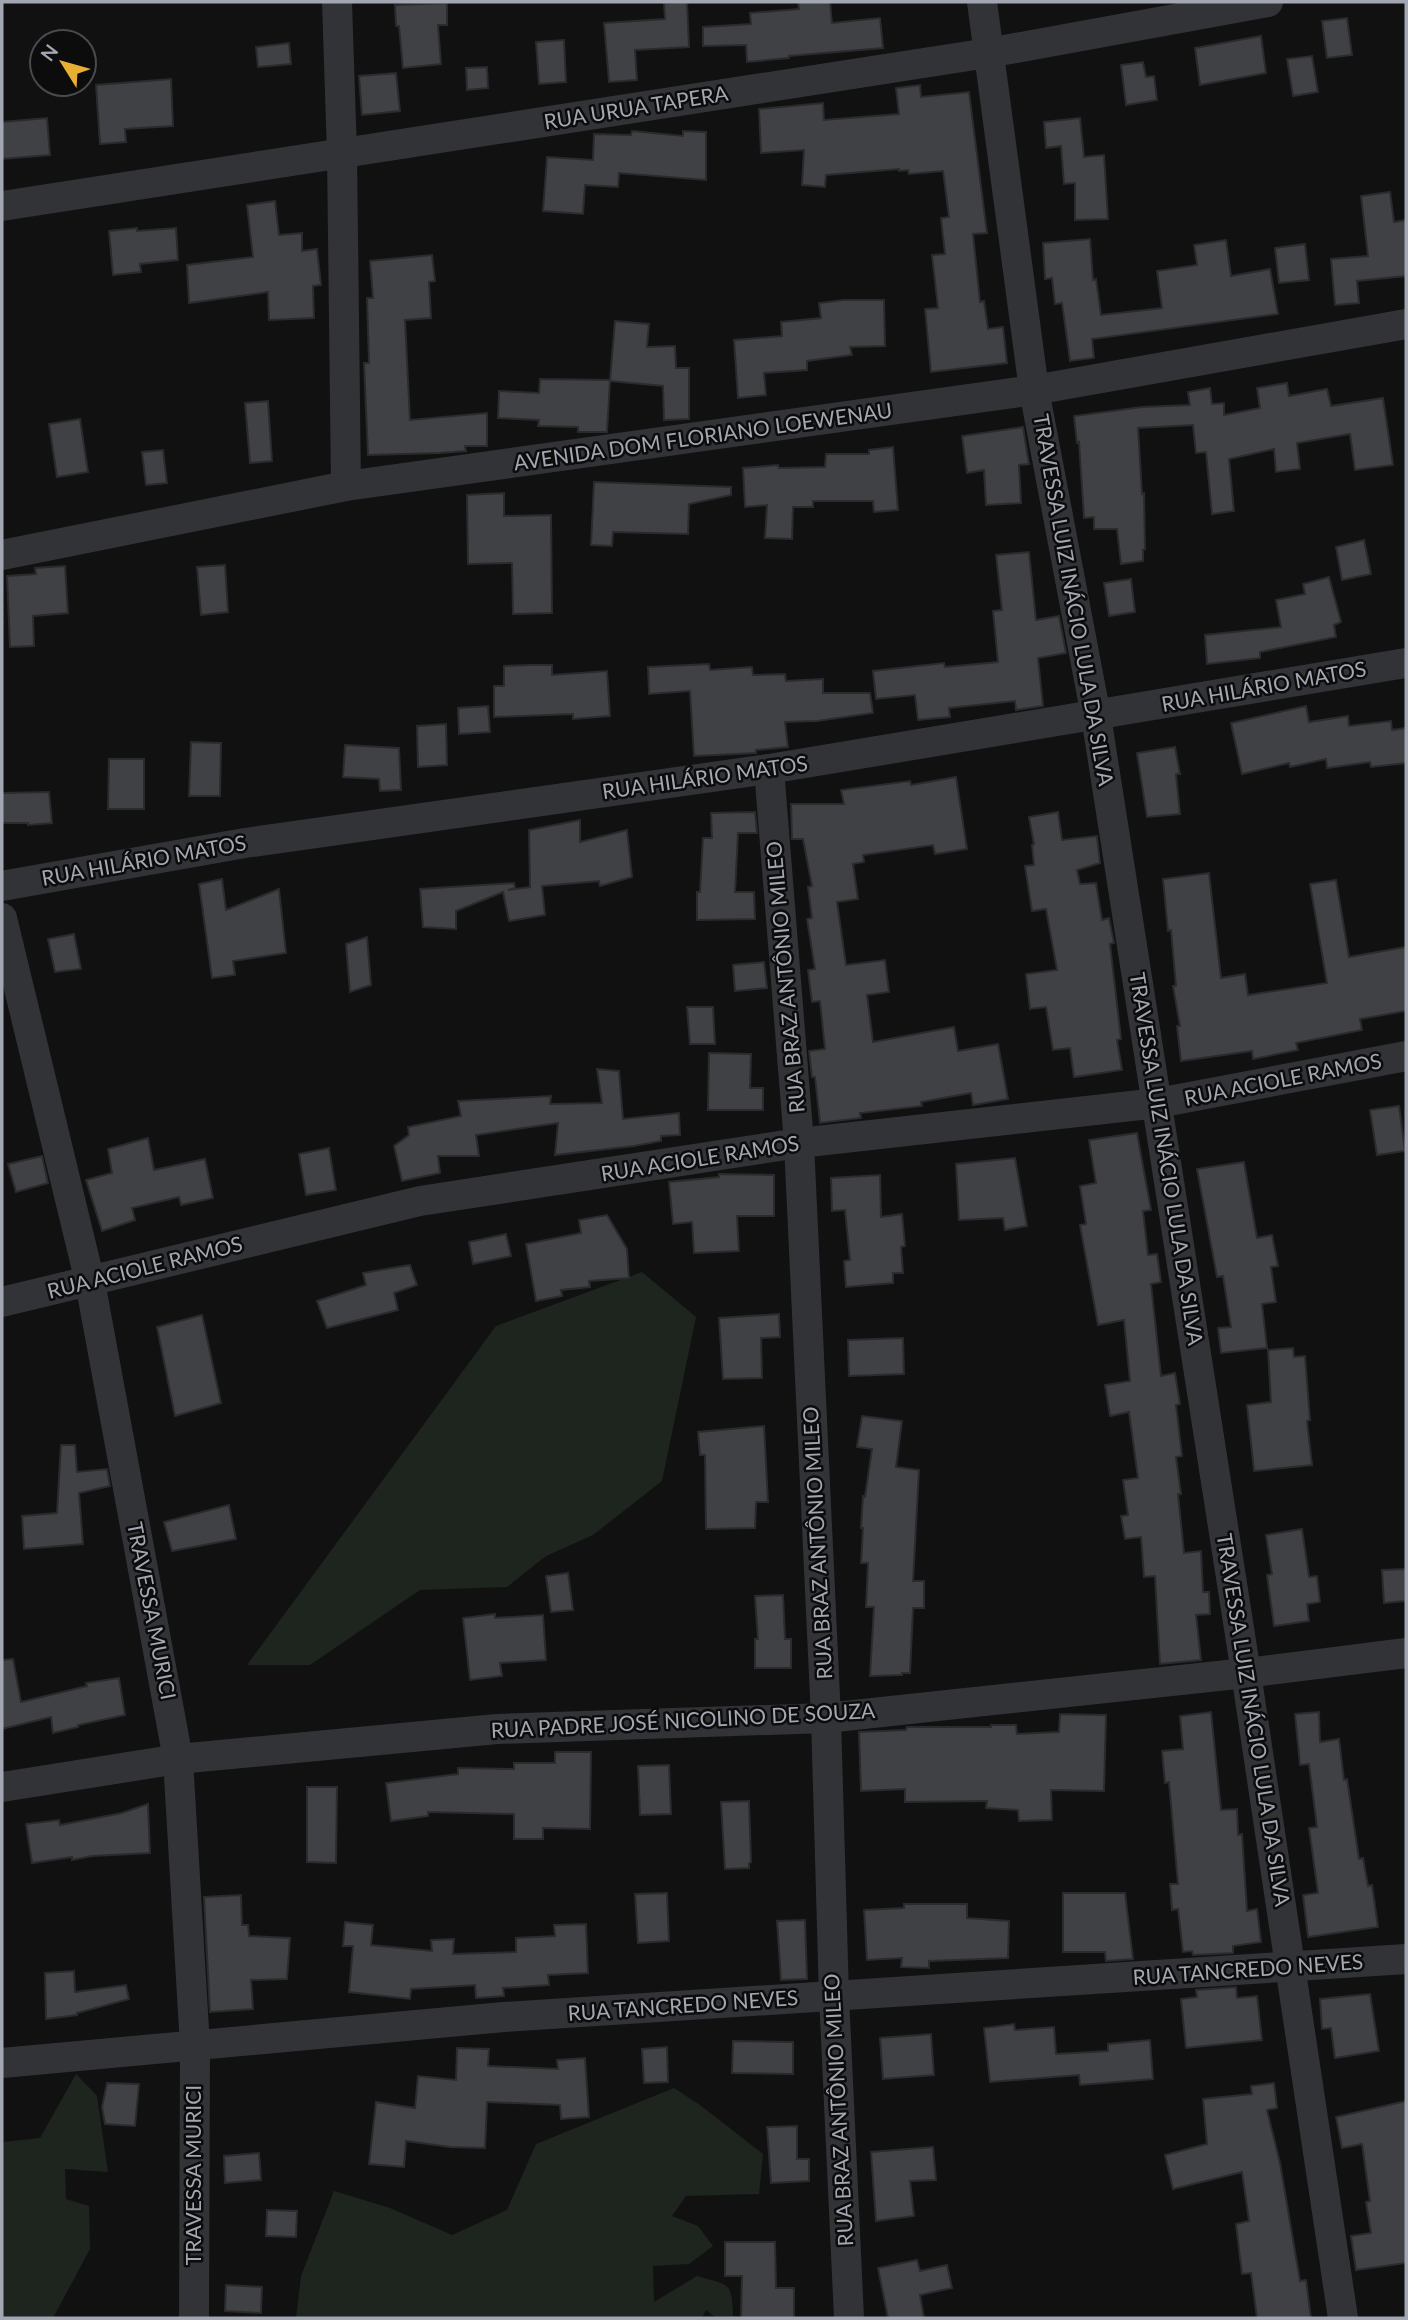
<svg xmlns="http://www.w3.org/2000/svg" width="1408" height="2320" viewBox="0 0 1408 2320" font-family="Lato,sans-serif">
<rect width="100%" height="100%" fill="#111112"/>
<g fill="#1d251e">
<polygon points="642,1272 696,1317 662,1481 593,1535 546,1556 507,1587 420,1590 310,1665 247,1665 496,1326"/>
<polygon points="76,2074 97,2096 108,2172 65,2169 66,2199 89,2206 90,2249 53,2318 2,2318 2,2142 40,2138"/>
<path d="M 674,2088 L 700,2105 L 763,2154 L 759,2194 L 686,2196 L 672,2216 L 698,2226 L 713,2246 L 689,2264 L 653,2266 L 654,2302 L 697,2276 C 729,2285 732,2281 733,2316 L 766,2318 L 716,2318 L 706,2310 L 702,2318 L 296,2318 L 301,2276 L 334,2191 L 390,2208 L 452,2235 L 507,2210 L 536,2144 Z"/>
</g>
<g fill="#404145" stroke="#2b2b2e" stroke-width="2">
<polygon points="687,2 689,47 635,50 637,80 609,82 604,23 665,19 664,3"/>
<polygon points="798,2 830,2 832,23 880,18 883,48 789,56 789,58 747,62 746,45 703,46 703,27 751,24 750,13 799,9"/>
<polygon points="447,3 447,25 438,25 441,64 403,68 399,26 396,26 395,5"/>
<polygon points="1347,18 1352,55 1327,58 1322,21"/>
<polygon points="1261,36 1266,73 1200,85 1195,48"/>
<polygon points="564,40 566,82 539,84 536,42"/>
<polygon points="289,43 291,64 258,67 256,47"/>
<polygon points="1312,56 1318,92 1293,96 1287,59"/>
<polygon points="1143,62 1146,77 1154,76 1157,100 1126,105 1121,65"/>
<polygon points="487,67 488,88 467,90 466,68"/>
<polygon points="396,73 400,111 362,115 359,76"/>
<polygon points="171,79 173,126 125,129 126,142 100,144 96,85"/>
<polygon points="920,85 921,97 969,92 987,233 973,234 980,302 984,301 988,329 1003,327 1007,363 931,372 925,309 938,308 932,255 945,254 941,218 949,217 943,171 909,174 908,170 899,171 899,169 826,175 825,187 802,185 804,150 761,153 759,109 823,103 824,120 899,114 896,88"/>
<polygon points="47,118 50,155 2,159 2,122"/>
<polygon points="1080,118 1084,157 1104,155 1108,219 1075,220 1075,183 1064,184 1061,146 1046,148 1044,122"/>
<polygon points="632,131 683,136 683,131 706,132 706,180 619,173 618,187 585,185 583,214 543,211 547,157 593,160 594,134 631,135"/>
<polygon points="1390,192 1394,222 1406,220 1406,276 1357,281 1359,303 1335,305 1331,259 1368,256 1361,196"/>
<polygon points="275,201 279,235 302,233 302,251 317,249 321,285 313,286 314,318 269,320 268,292 189,303 187,265 253,257 247,205"/>
<polygon points="137,228 137,231 176,228 178,260 140,264 141,272 113,275 109,231"/>
<polygon points="1090,239 1093,280 1096,279 1101,315 1162,308 1157,271 1197,265 1194,245 1226,240 1231,276 1270,269 1278,314 1092,339 1094,358 1070,361 1062,303 1055,304 1052,278 1045,279 1043,243"/>
<polygon points="1305,244 1309,280 1279,283 1275,248"/>
<polygon points="432,255 435,281 429,282 431,318 405,320 410,420 487,413 487,446 465,446 466,451 439,453 368,455 364,363 369,363 367,298 373,298 370,261"/>
<polygon points="844,300 884,300 885,346 850,347 852,355 807,361 807,370 764,373 766,395 738,398 734,340 782,336 781,322 821,318 819,303"/>
<polygon points="615,321 649,324 647,347 675,346 676,368 689,368 689,419 664,420 663,386 610,381 607,432 578,432 578,427 538,426 539,420 498,418 499,391 539,393 540,379 610,380"/>
<polygon points="1287,383 1289,396 1327,389 1331,406 1383,398 1393,465 1355,470 1350,434 1297,443 1300,469 1276,472 1274,449 1229,459 1234,511 1212,514 1206,452 1196,453 1193,425 1138,428 1142,494 1144,493 1145,549 1143,550 1143,561 1121,564 1117,529 1094,529 1094,517 1084,518 1079,442 1077,443 1074,416 1142,407 1190,405 1188,392 1210,388 1212,404 1224,403 1224,415 1260,408 1257,388"/>
<polygon points="268,401 272,461 250,463 245,403"/>
<polygon points="80,419 88,472 57,477 49,424"/>
<polygon points="1023,427 1029,464 1019,465 1021,503 986,505 984,470 967,473 962,436"/>
<polygon points="893,447 898,510 874,512 873,501 813,501 813,507 793,507 792,539 765,538 767,505 745,507 743,468 778,465 779,468 825,467 826,454 869,454 869,450"/>
<polygon points="163,450 167,483 146,485 142,452"/>
<polygon points="594,482 731,487 731,495 689,504 688,534 613,532 612,546 591,545"/>
<polygon points="504,493 504,516 551,515 552,613 513,614 512,563 468,564 467,495"/>
<polygon points="1364,540 1371,574 1342,580 1336,547"/>
<polygon points="1029,552 1036,620 1059,616 1066,653 1038,658 1043,706 1016,710 1015,701 949,708 950,717 918,720 915,695 876,699 873,671 944,663 945,667 998,662 993,611 1002,610 996,555"/>
<polygon points="225,565 228,612 201,615 197,567"/>
<polygon points="65,566 68,613 33,616 34,646 10,647 7,576 36,574 35,568"/>
<polygon points="1329,577 1341,622 1334,625 1336,637 1260,652 1260,658 1207,664 1205,635 1281,627 1276,600 1305,594 1303,584"/>
<polygon points="1131,579 1135,612 1109,616 1104,583"/>
<polygon points="709,664 710,670 752,667 753,675 785,674 786,681 823,679 823,693 870,693 873,713 817,721 785,722 788,747 756,750 756,753 694,756 690,691 649,694 648,667"/>
<polygon points="530,665 552,665 552,675 607,671 610,716 573,719 573,714 494,717 494,686 504,686 504,666"/>
<polygon points="488,706 490,732 459,734 458,708"/>
<polygon points="1306,706 1309,722 1348,716 1349,726 1391,721 1392,730 1406,728 1406,763 1371,767 1370,762 1327,768 1326,759 1290,767 1289,763 1242,774 1231,723"/>
<polygon points="446,724 447,765 418,767 417,726"/>
<polygon points="191,742 221,743 220,796 189,796"/>
<polygon points="345,745 399,748 401,790 380,791 379,779 343,777"/>
<polygon points="1175,747 1180,774 1176,774 1180,814 1147,817 1137,753"/>
<polygon points="109,759 144,759 144,809 108,809"/>
<polygon points="956,777 967,849 935,854 933,845 863,855 864,862 853,864 858,899 837,902 846,965 885,960 889,992 867,995 873,1042 954,1027 958,1051 998,1044 1008,1099 973,1105 971,1093 921,1102 922,1106 860,1113 861,1118 820,1123 815,1077 812,1077 809,1051 825,1049 820,1001 812,1002 808,970 815,969 807,919 812,918 808,887 812,886 803,839 792,839 791,804 844,804 841,790 910,781 911,785"/>
<polygon points="49,792 52,823 28,825 28,823 2,823 2,793"/>
<polygon points="755,812 757,833 738,833 735,892 754,892 755,919 697,920 697,892 700,892 703,838 712,838 711,813"/>
<polygon points="1058,812 1062,840 1097,836 1100,863 1077,870 1080,884 1096,883 1102,920 1109,918 1114,943 1110,944 1121,1039 1117,1040 1122,1070 1074,1077 1070,1048 1053,1050 1046,1007 1030,1009 1026,974 1057,970 1046,909 1032,911 1025,866 1034,865 1032,845 1034,844 1029,817"/>
<polygon points="580,820 580,842 627,830 632,877 600,886 599,881 542,886 545,915 509,921 503,892 456,911 456,929 423,927 420,889 514,883 515,888 508,890 531,887 530,887 529,830"/>
<polygon points="1209,873 1221,978 1245,974 1248,995 1327,983 1310,884 1336,880 1349,957 1406,947 1406,1011 1360,1019 1362,1030 1296,1043 1298,1050 1253,1059 1252,1051 1181,1061 1177,1026 1180,1026 1173,986 1176,986 1171,930 1168,931 1163,879"/>
<polygon points="222,879 226,910 279,889 286,953 233,961 235,975 212,978 199,884"/>
<polygon points="74,934 81,969 55,972 48,939"/>
<polygon points="367,937 371,985 350,992 346,944"/>
<polygon points="764,962 767,988 735,991 733,965"/>
<polygon points="687,1007 713,1007 715,1044 690,1044"/>
<polygon points="709,1053 751,1054 750,1088 763,1088 763,1110 708,1110"/>
<polygon points="597,1069 619,1071 623,1119 679,1113 680,1135 661,1136 661,1141 634,1146 555,1155 558,1123 476,1135 479,1156 438,1156 440,1173 402,1181 394,1146 409,1135 408,1127 461,1116 458,1101 551,1096 550,1104 602,1103"/>
<polygon points="1399,1106 1405,1151 1377,1155 1370,1110"/>
<polygon points="1137,1133 1151,1210 1143,1211 1148,1255 1157,1254 1161,1282 1151,1284 1161,1376 1175,1373 1180,1404 1176,1405 1182,1456 1176,1457 1181,1494 1178,1494 1184,1553 1201,1551 1203,1592 1209,1592 1210,1614 1196,1615 1201,1660 1160,1664 1155,1576 1144,1577 1141,1537 1125,1539 1121,1516 1128,1515 1123,1480 1138,1478 1129,1412 1110,1416 1105,1385 1130,1381 1124,1320 1098,1325 1080,1225 1086,1224 1080,1186 1096,1183 1089,1140"/>
<polygon points="148,1138 154,1170 205,1159 213,1198 181,1205 179,1197 132,1208 135,1220 102,1231 86,1180 112,1173 108,1149"/>
<polygon points="329,1148 336,1190 306,1195 299,1154"/>
<polygon points="42,1156 48,1183 16,1192 8,1164"/>
<polygon points="1015,1158 1027,1226 1005,1230 1003,1218 959,1220 956,1164"/>
<polygon points="1244,1162 1257,1238 1272,1235 1278,1266 1271,1267 1276,1302 1262,1304 1267,1348 1221,1353 1218,1328 1231,1327 1223,1276 1217,1277 1197,1169"/>
<polygon points="719,1174 774,1175 774,1216 737,1216 739,1251 694,1253 692,1222 673,1224 669,1182 719,1177"/>
<polygon points="880,1175 881,1217 902,1214 905,1246 901,1247 903,1273 893,1273 893,1283 846,1287 844,1261 850,1260 845,1210 832,1211 831,1178"/>
<polygon points="607,1215 627,1249 629,1278 589,1281 590,1287 561,1290 562,1296 536,1301 526,1244 581,1233 579,1220"/>
<polygon points="506,1234 511,1256 473,1264 469,1242"/>
<polygon points="410,1265 417,1285 394,1293 398,1310 327,1328 317,1301 366,1285 363,1273"/>
<polygon points="779,1314 780,1337 761,1338 762,1378 723,1379 719,1318"/>
<polygon points="202,1315 221,1403 175,1416 157,1327"/>
<polygon points="903,1338 904,1374 849,1376 848,1340"/>
<polygon points="1293,1348 1294,1357 1305,1356 1310,1420 1307,1421 1312,1465 1254,1471 1247,1405 1271,1402 1268,1350"/>
<polygon points="862,1416 902,1421 896,1467 919,1470 913,1581 924,1581 924,1608 913,1608 910,1673 902,1673 902,1675 870,1676 874,1607 866,1607 868,1563 861,1563 863,1528 861,1528 863,1496 865,1497 872,1449 857,1447"/>
<polygon points="764,1426 768,1502 756,1502 755,1528 706,1529 705,1455 700,1455 698,1432"/>
<polygon points="61,1445 75,1445 77,1472 107,1469 110,1486 79,1493 83,1544 24,1549 22,1516 57,1513"/>
<polygon points="229,1505 236,1539 172,1551 164,1522"/>
<polygon points="1302,1529 1309,1577 1317,1576 1320,1602 1307,1604 1309,1621 1274,1626 1267,1575 1272,1574 1266,1535"/>
<polygon points="1406,1569 1405,1601 1384,1603 1382,1570"/>
<polygon points="568,1573 573,1610 551,1612 546,1576"/>
<polygon points="783,1595 785,1639 791,1639 791,1668 755,1668 755,1639 758,1639 755,1596"/>
<polygon points="495,1614 495,1618 543,1615 546,1660 500,1663 502,1676 470,1680 463,1618"/>
<polygon points="13,1659 21,1702 87,1686 86,1683 119,1678 125,1715 78,1725 78,1727 53,1733 51,1717 2,1729 2,1660"/>
<polygon points="1211,1712 1221,1810 1237,1809 1238,1835 1242,1834 1247,1911 1257,1909 1261,1942 1233,1946 1233,1953 1193,1955 1192,1951 1183,1952 1178,1909 1172,1910 1170,1884 1178,1884 1169,1782 1165,1783 1162,1751 1183,1749 1180,1716"/>
<polygon points="1319,1712 1320,1742 1339,1739 1344,1780 1347,1779 1359,1859 1363,1858 1368,1886 1372,1885 1378,1927 1308,1937 1303,1895 1318,1893 1309,1828 1317,1827 1309,1764 1300,1765 1295,1714"/>
<polygon points="1060,1714 1106,1715 1104,1791 1051,1790 1052,1820 1019,1821 1018,1810 986,1808 987,1801 905,1802 905,1789 861,1791 859,1732 906,1730 907,1727 991,1727 991,1725 1016,1725 1017,1734 1059,1732"/>
<polygon points="555,1752 591,1752 590,1829 543,1828 543,1839 514,1839 514,1814 428,1812 428,1816 391,1821 386,1783 458,1774 458,1768 514,1769 514,1763 555,1763"/>
<polygon points="669,1765 671,1814 640,1815 638,1766"/>
<polygon points="307,1787 337,1787 336,1863 307,1862"/>
<polygon points="749,1801 751,1862 749,1863 749,1868 725,1869 721,1802"/>
<polygon points="148,1804 150,1853 92,1856 72,1860 72,1857 32,1863 26,1824 59,1820 60,1825 122,1813"/>
<polygon points="667,1893 669,1941 638,1943 635,1894"/>
<polygon points="1063,1893 1125,1893 1133,1959 1106,1961 1105,1952 1063,1952"/>
<polygon points="241,1895 242,1925 248,1925 249,1936 290,1938 287,1979 251,1980 253,2009 210,2012 204,1897"/>
<polygon points="904,1904 967,1904 967,1918 1009,1921 1008,1958 929,1961 929,1968 901,1967 902,1958 867,1960 864,1910 904,1908"/>
<polygon points="805,1920 807,1979 781,1980 777,1921"/>
<polygon points="345,1922 373,1925 371,1945 432,1951 431,1940 454,1939 453,1954 516,1952 516,1938 555,1936 554,1925 586,1924 588,1973 548,1975 549,1985 503,1988 504,1996 476,1998 475,1985 411,1989 410,1999 349,1992 353,1946 343,1946"/>
<polygon points="74,1971 75,1992 126,1985 129,1999 77,2013 77,2015 46,2019 45,1973"/>
<polygon points="1236,1987 1237,1998 1257,1996 1262,2040 1186,2048 1181,1999 1197,1997 1196,1990"/>
<polygon points="1370,1994 1379,2051 1335,2058 1331,2028 1322,2029 1320,1999"/>
<polygon points="1014,2024 1015,2030 1054,2027 1056,2054 1108,2051 1108,2044 1150,2040 1153,2079 1080,2085 1079,2075 990,2082 984,2028"/>
<polygon points="931,2034 934,2075 883,2079 880,2038"/>
<polygon points="733,2041 793,2042 793,2074 732,2073"/>
<polygon points="667,2047 668,2082 644,2083 642,2049"/>
<polygon points="457,2048 489,2049 488,2066 558,2069 557,2060 585,2058 589,2117 561,2119 560,2105 487,2102 485,2148 450,2147 406,2141 404,2167 369,2164 376,2102 415,2108 418,2076 456,2080"/>
<polygon points="107,2083 139,2084 135,2126 105,2124 102,2107"/>
<polygon points="1274,2083 1277,2108 1267,2110 1280,2163 1300,2281 1306,2280 1311,2318 1257,2318 1251,2273 1242,2274 1236,2224 1249,2221 1242,2172 1173,2189 1165,2155 1207,2144 1203,2099 1252,2094 1251,2086"/>
<polygon points="1406,2101 1406,2263 1356,2270 1351,2236 1371,2233 1366,2202 1370,2201 1362,2144 1342,2148 1336,2117"/>
<polygon points="797,2126 797,2159 809,2159 809,2181 771,2183 767,2127"/>
<polygon points="933,2147 936,2180 910,2181 914,2216 876,2221 871,2152"/>
<polygon points="259,2153 261,2180 225,2183 224,2156"/>
<polygon points="267,2210 297,2211 296,2237 266,2236"/>
<polygon points="725,2242 775,2242 776,2288 794,2288 794,2318 741,2318 742,2276 725,2276"/>
<polygon points="917,2260 920,2271 947,2265 952,2288 920,2295 924,2318 888,2318 878,2268"/>
<polygon points="226,2285 262,2287 261,2313 225,2311"/>
</g>
<g fill="none" stroke-linecap="round" stroke-linejoin="round">
<g stroke="#323337" stroke-width="30">
<polyline points="337,2 342,154 346,486"/>
<polyline points="982,2 1034,390 1096,716 1246,1673 1343,2318"/>
<polyline points="2,206 988,53 1268,2"/>
<polyline points="2,555 346,486 1034,390 1406,324"/>
<polyline points="769,769 799,1143 826,1718 834,1996 849,2318"/>
<polyline points="2,886 245,843 769,769 1406,663"/>
<polyline points="2,918 90,1282 178,1759 195,2046 194,2318"/>
<polyline points="2,1302 420,1201 799,1143 1158,1103 1406,1056"/>
<polyline points="2,1787 178,1759 497,1729 826,1718 1246,1673 1406,1653"/>
<polyline points="2,2063 504,2017 1406,1959"/>
</g>
</g>
<g text-anchor="middle" stroke-width="5" stroke-linejoin="round" paint-order="stroke">
<g font-size="21" fill="#a3a7b2" stroke="#0c0c0d">
<text transform="translate(636 108) rotate(-9)" y="7">RUA URUA TAPERA</text>
<text transform="translate(703 437) rotate(-8)" y="7">AVENIDA DOM FLORIANO LOEWENAU</text>
<text transform="translate(1073 600) rotate(80)" y="7">TRAVESSA LUIZ INÁCIO LULA DA SILVA</text>
<text transform="translate(1264 687) rotate(-10)" y="7">RUA HILÁRIO MATOS</text>
<text transform="translate(705 778) rotate(-8)" y="7">RUA HILÁRIO MATOS</text>
<text transform="translate(144 861) rotate(-10)" y="7">RUA HILÁRIO MATOS</text>
<text transform="translate(786 977) rotate(-95)" y="7">RUA BRAZ ANTÔNIO MILEO</text>
<text transform="translate(1283 1080) rotate(-11)" y="7">RUA ACIOLE RAMOS</text>
<text transform="translate(700 1159) rotate(-9)" y="7">RUA ACIOLE RAMOS</text>
<text transform="translate(1166 1159) rotate(81)" y="7">TRAVESSA LUIZ INÁCIO LULA DA SILVA</text>
<text transform="translate(145 1268) rotate(-14)" y="7">RUA ACIOLE RAMOS</text>
<text transform="translate(818 1543) rotate(-93)" y="7">RUA BRAZ ANTÔNIO MILEO</text>
<text transform="translate(151 1611) rotate(79)" y="7">TRAVESSA MURICI</text>
<text transform="translate(1253 1720) rotate(81)" y="7">TRAVESSA LUIZ INÁCIO LULA DA SILVA</text>
<text transform="translate(683 1721) rotate(-3)" y="7">RUA PADRE JOSÉ NICOLINO DE SOUZA</text>
<text transform="translate(1248 1970) rotate(-4)" y="7">RUA TANCREDO NEVES</text>
<text transform="translate(683 2006) rotate(-4)" y="7">RUA TANCREDO NEVES</text>
<text transform="translate(839 2110) rotate(-93)" y="7">RUA BRAZ ANTÔNIO MILEO</text>
<text transform="translate(194 2175) rotate(-90)" y="7">TRAVESSA MURICI</text>
</g>
</g>
<rect width="1408" height="2320" fill="none" stroke="#a3a7b2" stroke-width="7"/>
<g transform="translate(63 63) rotate(307)"><circle r="33" fill="#0c0c0d" stroke="#484a4f" stroke-width="2"/>
<path d="M0-5L12 26L0 18L-12 26Z" fill="#e8b033"/>
<text y="-10" font-size="19" font-weight="bold" text-anchor="middle" fill="#a3a7b2">N</text>
</g>
</svg>
